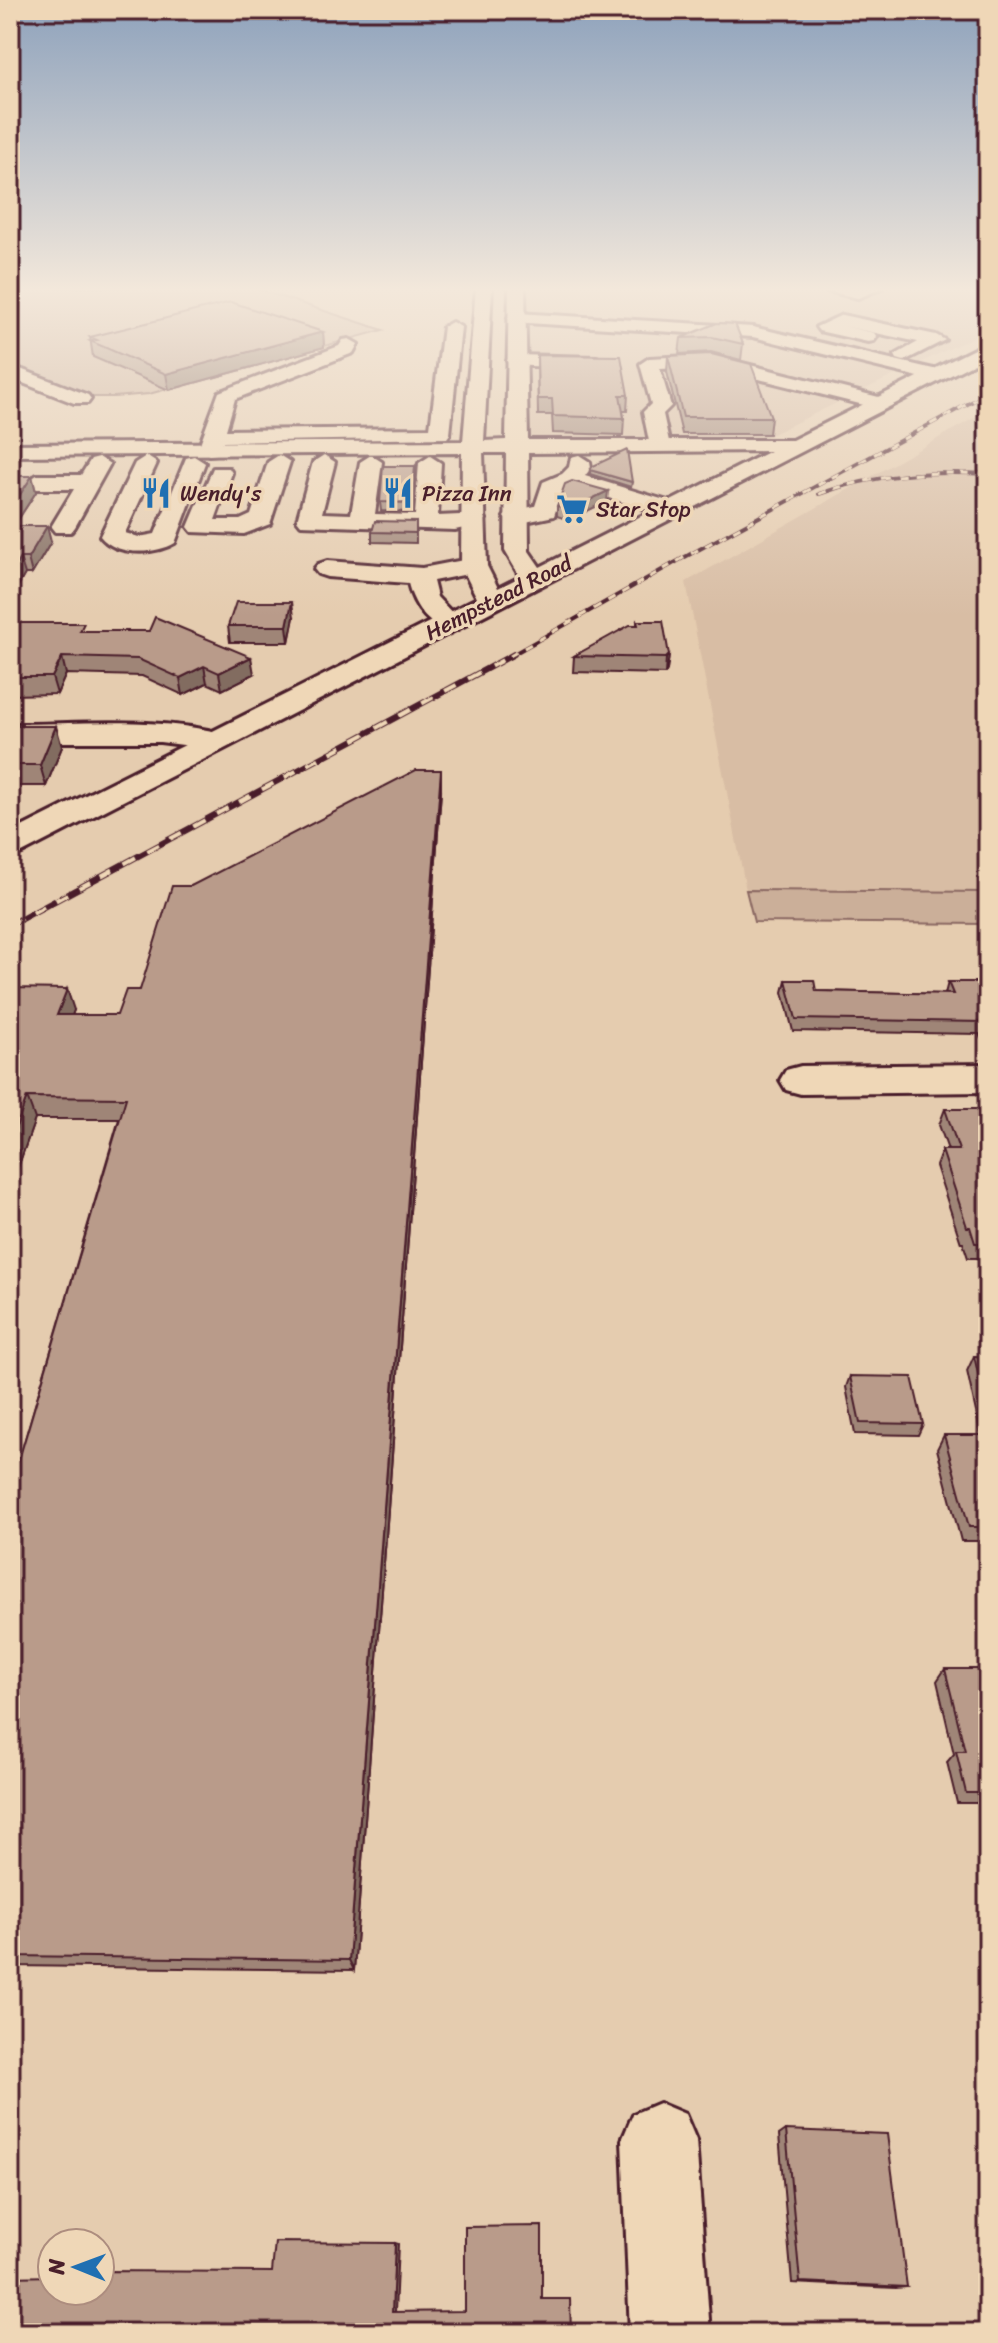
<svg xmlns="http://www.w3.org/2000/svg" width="998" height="2343" viewBox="0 0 998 2343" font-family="Sriracha,sans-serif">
<rect width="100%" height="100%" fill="#e5ccaf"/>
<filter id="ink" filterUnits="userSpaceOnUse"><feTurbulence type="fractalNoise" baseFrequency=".0125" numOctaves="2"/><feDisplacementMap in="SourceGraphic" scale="16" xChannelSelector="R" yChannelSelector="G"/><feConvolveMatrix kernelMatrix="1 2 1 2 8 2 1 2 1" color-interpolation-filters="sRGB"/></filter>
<g filter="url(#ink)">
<g fill="#d8bda4">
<polygon points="522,288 988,288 988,330 762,439 522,442"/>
<polygon points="988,410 988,892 746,890 686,582"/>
</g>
<g fill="#cbaf99" stroke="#8a6762" stroke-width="2">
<polygon points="10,288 254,288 383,330 149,394 114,397 88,397 10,363"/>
<polygon points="746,890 988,892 988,924 754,922"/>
</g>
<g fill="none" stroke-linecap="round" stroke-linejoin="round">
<defs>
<g id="minor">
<polygon points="825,288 883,288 858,298 827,291"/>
<polygon points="517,313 753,327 942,371 945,375 935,381 753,337 511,322 508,318"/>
<polygon points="842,315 936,335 945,340 904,361 897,359 895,355 918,342 843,326 874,333 877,337 874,341 868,342 819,331 816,327"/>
<polygon points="452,322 461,327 450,434 447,438 222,442 217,454 209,455 198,449 219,392 339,346 343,340 349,339 358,344 353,353 235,399 226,430 430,428 443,327"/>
<polygon points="516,355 597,357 606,363 597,369 509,365 507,361 509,357"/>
<polygon points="710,355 887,399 890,403 880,409 710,367 660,369 671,406 663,414 670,446 667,451 651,451 643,412 651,404 640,364 649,358"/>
<polygon points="10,365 88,395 91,399 88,403 74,403 10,378"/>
<polygon points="279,455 290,462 270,524 244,534 192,532 188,527 213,468 229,468 232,473 215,520 240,520 251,515 268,462"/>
<polygon points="324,455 335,462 322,513 351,514 360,462 371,455 382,462 375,514 415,515 419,463 430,456 441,463 438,516 482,514 486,519 482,524 455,530 301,525 297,520 313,462"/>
<polygon points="579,455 590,462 591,468 585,476 678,504 682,509 678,514 670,516 571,487 562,491 554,516 516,524 508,522 504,517 508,512 535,506 543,482 562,474 569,467 571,457"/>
<path d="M 146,456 L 157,463 L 125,533 L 139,537 L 155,534 L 186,458 L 194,456 L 205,463 L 175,543 C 155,555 115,556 100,536 L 135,463 Z"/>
<polygon points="99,457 110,464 75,527 71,532 55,532 51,527 74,489 37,489 26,482 37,475 81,475 91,459"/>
<path d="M 474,558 L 483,561 L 487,566 L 483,571 L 433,581 L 437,597 L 461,622 L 457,628 C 431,634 413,605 408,583 L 327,577 L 318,574 L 314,569 L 318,564 L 327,561 L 422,568 Z"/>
<path d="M 10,724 C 80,724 156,716 225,734 L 229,740 L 225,746 L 214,749 L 160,742 L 10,742 Z"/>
<polygon points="988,1064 988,1092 801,1094 786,1090 780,1080 786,1070 801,1066"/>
<polygon points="659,2103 685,2114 696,2140 710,2333 630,2333 622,2140 633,2114"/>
</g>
<path id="major" d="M 476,288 L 492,288 L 484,441 L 506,440 L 509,288 L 525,288 L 528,440 L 792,440 L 982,345 L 988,344 L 988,356 L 22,853 L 10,856 L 10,833 L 477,598 L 461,566 L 462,453 L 10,456 L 10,444 L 463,441 ZM 770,451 L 540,567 L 529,551 L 528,453 ZM 483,453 L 506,453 L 505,551 L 520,577 L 498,588 L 487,566 Z"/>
</defs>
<use href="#minor" stroke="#4a1f2b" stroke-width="6"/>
<use href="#major" stroke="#4a1f2b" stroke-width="6"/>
<use href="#minor" fill="#efd7b7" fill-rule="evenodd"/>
<use href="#major" fill="#efd7b7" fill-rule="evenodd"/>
<defs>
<g id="rail-far1">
<path d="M 819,494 C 874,474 930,471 988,474"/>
<polyline points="510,656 685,557 988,393"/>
</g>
<polyline id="rail" points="10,925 514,654"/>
</defs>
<use href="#rail-far1" stroke="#4a1f2b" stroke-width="4"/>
<use href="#rail" stroke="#4a1f2b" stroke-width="6"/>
<use href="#rail-far1" stroke="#efd7b7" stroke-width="3" stroke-dasharray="8" stroke-linecap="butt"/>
<use href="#rail" stroke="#efd7b7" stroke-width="4" stroke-dasharray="13" stroke-linecap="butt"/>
</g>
<g fill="#9f8577" stroke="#4a1f2b" stroke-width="2">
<polygon points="735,324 743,344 741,360 711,352 679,354 681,338"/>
<polygon points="323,332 324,347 169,390 93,357 90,337"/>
<polygon points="537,355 628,395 627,411 623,411 624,418 623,435 553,433 552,415 538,415"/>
<polygon points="668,356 771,417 769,434 682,434 667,372"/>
<polygon points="415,466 412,512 381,511 380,502"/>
<polygon points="590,470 632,482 631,487 590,474"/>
<polygon points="10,476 32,476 36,492 14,526 51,542 32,574 25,574 10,600"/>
<polygon points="607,501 569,520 557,516 557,506"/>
<polygon points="416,522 416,543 372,542 372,532"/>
<polygon points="294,617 289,642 230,642 228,626"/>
<polygon points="637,621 669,655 667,670 665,674 573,672 574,656 637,625"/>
<polygon points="10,623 86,631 254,674 222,690 207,683 183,695 142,676 66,674 57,694 10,695"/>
<polygon points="10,726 62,747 46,786 10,786"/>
<polygon points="441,791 354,1970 10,1966 10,1490 119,1119 35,1119 10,1190 10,988 74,1010 72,1015 117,1015 140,990 191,886"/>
<polygon points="786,980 816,991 945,994 948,982 988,982 988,1039 981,1039 979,1034 793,1031 783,992"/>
<polygon points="945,1109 988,1109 988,1290 978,1258 968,1258 963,1243 961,1243 936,1166 942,1150 948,1150 939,1125"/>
<polygon points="974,1356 988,1357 988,1541 961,1541 937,1449 944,1435 981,1435 967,1371"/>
<polygon points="850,1376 923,1424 918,1435 855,1434 846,1387"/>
<polygon points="945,1669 988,1669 988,1803 957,1803 947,1762 954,1754 937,1681"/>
<polygon points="786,2130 907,2287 896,2288 792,2283 779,2135"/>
</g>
<g fill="#826c61" stroke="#4a1f2b" stroke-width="2">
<polygon points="323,332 324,347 169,390 166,374"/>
<polygon points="415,466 415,475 412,512 412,503"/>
<polygon points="32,476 36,492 10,532 10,510"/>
<polygon points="608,491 607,501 569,520 569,510"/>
<polygon points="47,526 51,542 32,574 28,558"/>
<polygon points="20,558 25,574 10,600 10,575"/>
<polygon points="292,602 294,617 289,642 287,626"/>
<polygon points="669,655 667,670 665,674 666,658"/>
<polygon points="62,657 66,674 57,694 52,677"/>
<polygon points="251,657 254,674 222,690 219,673"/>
<polygon points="204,666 207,683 183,695 180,678"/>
<polygon points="56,726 62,747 46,786 40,765"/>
<polygon points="441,770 441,791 354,1970 349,1960"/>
<polygon points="67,989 74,1010 64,1036 57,1015"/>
<polygon points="27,1097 35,1119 10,1190 10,1143"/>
<polygon points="395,2243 398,2244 395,2312 392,2312"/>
</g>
<g fill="#b99b8a" stroke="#4a1f2b" stroke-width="2">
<polygon points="231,302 323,332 166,374 90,341 97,340 90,337"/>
<polygon points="717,323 735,324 743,344 712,337 681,338"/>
<polygon points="711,354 751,364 771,417 683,417 668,356"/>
<polygon points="537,355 621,356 628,395 620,395 624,418 553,416 552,399 538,399"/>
<polygon points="627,450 632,482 590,470 593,466"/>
<polygon points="383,466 415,466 412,503 380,502"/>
<polygon points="10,476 32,476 10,510"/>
<polygon points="572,481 608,491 569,510 557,506 565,484"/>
<polygon points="375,521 416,522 416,533 372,532"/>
<polygon points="10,526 47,526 28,558 20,558 10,575"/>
<polygon points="236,602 292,602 287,626 228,626"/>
<polygon points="155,617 251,657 219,673 204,666 180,678 138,659 62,657 52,677 10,677 10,623 84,623 80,631 149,631"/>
<polygon points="637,621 663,621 669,655 666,658 574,656 630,625 638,625"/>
<polygon points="10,726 56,726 40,765 10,765"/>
<polygon points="416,770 441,770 349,1960 10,1956 10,1490 126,1098 27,1097 10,1143 10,988 67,989 57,1015 117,1015 126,990 140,990 172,886 191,886"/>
<polygon points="786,980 814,980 816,991 953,994 948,982 988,982 988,1027 985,1027 984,1022 796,1019"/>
<polygon points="945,1109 988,1109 988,1252 985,1243 975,1243 970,1227 967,1227 942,1150 959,1150"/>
<polygon points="974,1356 988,1357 988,1415"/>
<polygon points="850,1376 912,1377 923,1424 860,1423"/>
<polygon points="944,1435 988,1435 988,1527 969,1527"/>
<polygon points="945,1669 988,1669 988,1793 966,1793 956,1751 965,1751"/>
<polygon points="786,2130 887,2134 907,2287 800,2282"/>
<polygon points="542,2226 542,2299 570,2299 571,2333 10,2333 10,2277 52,2276 52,2291 100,2291 100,2271 272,2272 275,2242 395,2243 392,2312 465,2311 465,2227"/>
</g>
</g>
<linearGradient id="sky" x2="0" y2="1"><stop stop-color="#8ea2bc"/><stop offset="0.47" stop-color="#f3e8db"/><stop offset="1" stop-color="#f3e8db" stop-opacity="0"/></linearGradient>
<rect width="998" height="616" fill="url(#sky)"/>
<defs>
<symbol id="restaurant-bare" viewBox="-9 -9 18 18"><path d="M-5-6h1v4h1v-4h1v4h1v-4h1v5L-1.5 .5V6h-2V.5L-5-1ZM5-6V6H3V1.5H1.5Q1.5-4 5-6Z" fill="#1f6fb2" stroke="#efd7b7" stroke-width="2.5" paint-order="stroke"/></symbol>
<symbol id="supermarket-bare" viewBox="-9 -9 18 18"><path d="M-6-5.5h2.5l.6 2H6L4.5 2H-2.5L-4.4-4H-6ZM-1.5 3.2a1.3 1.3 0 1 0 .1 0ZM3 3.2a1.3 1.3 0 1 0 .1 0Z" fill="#1f6fb2" stroke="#efd7b7" stroke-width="2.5" paint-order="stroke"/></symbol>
</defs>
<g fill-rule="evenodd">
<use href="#restaurant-bare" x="134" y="471" width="44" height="44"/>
<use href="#restaurant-bare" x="376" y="471" width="44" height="44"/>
<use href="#supermarket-bare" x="550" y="487" width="44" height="44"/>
</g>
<g text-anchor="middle" stroke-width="7" stroke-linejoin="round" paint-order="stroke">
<g font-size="22" fill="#4a1f2b" stroke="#efd7b7" text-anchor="start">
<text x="180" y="501">Wendy's</text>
<text x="422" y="501">Pizza Inn</text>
<text x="596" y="517">Star Stop</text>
</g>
<g font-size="22" fill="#4a1f2b" stroke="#efd7b7">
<text transform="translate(498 597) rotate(-27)" y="8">Hempstead Road</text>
</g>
</g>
<rect width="998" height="2343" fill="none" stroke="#efd7b7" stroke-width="40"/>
<rect x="20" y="20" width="958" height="2303" fill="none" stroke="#4a1f2b" stroke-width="3" filter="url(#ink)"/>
<g transform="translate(76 2267) rotate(271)"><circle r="38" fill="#efd7b7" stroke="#ad8d7f" stroke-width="2"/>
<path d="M0-6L14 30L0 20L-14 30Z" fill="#1f6fb2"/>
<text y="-12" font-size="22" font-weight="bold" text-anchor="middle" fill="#4a1f2b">N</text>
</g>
</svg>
